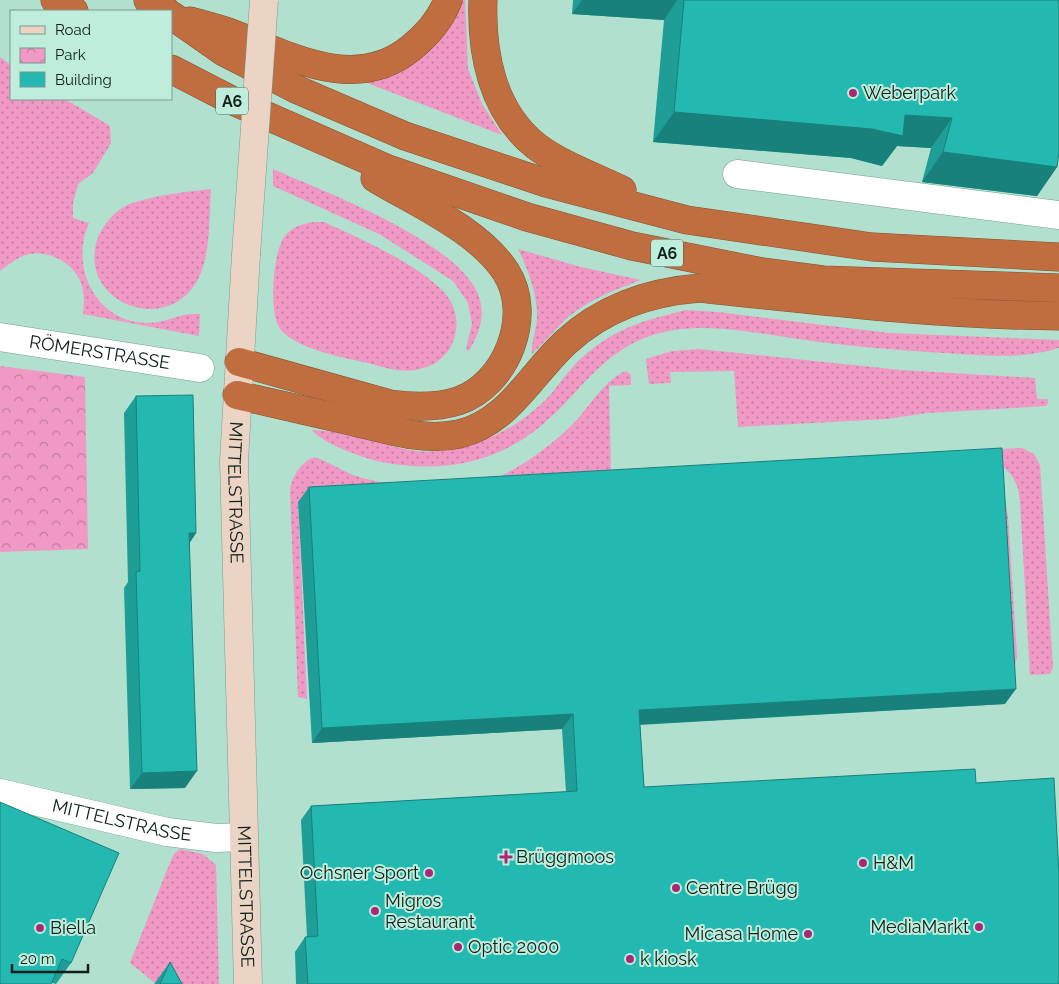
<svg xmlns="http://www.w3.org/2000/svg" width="1059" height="984" viewBox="0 0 1059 984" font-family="Raleway,sans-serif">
<defs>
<pattern id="grass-dots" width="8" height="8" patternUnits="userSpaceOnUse" patternTransform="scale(1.25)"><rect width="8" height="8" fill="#f099c4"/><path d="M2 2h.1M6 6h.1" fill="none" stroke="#c17c9e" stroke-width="1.8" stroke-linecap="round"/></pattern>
<pattern id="park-crowns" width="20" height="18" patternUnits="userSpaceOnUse" patternTransform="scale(1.25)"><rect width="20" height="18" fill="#f099c4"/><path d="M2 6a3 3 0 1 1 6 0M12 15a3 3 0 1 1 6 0" fill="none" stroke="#c17c9e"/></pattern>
</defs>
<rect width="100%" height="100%" fill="#b2e0ce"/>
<g fill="url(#grass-dots)">
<path d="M 461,0 L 465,0 L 468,69 L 482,104 L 502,135 L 367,83 C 415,69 442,46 461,0 Z"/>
<path d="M 0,57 L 11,65 L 11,99 L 65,99 L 110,126 L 111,143 L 93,173 L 78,184 L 73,203 L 73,218 L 89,223 C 69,267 96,323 148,323 C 169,323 180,312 200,314 L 199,336 L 83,314 C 84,304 85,293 81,283 C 73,261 45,248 23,256 C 15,259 7,266 0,271 Z"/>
<path d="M 273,169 C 324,192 465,243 480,300 C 485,319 478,335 469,351 L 466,349 L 472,324 L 468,303 L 453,281 L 379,234 L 273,186 Z"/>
<path d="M 211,189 C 209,216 211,249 200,275 C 172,339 77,304 97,240 C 101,228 111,215 122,208 C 142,196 187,192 211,189 Z"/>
<path d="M 315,222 L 324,222 C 361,239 412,261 442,290 C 468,315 458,361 420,369 C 404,373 388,369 372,364 C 347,358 298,350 281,330 C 268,316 273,255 283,239 C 290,227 303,223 315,222 Z"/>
<path d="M 518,249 L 581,267 L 641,280 C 616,289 589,300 568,317 C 555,329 545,342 532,354 C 531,341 537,329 537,316 C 537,292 528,270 518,249 Z"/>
<path d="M 685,310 L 718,312 L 889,333 L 1059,340 L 1059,348 C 1021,360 982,355 943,353 C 895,350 846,346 798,339 C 749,332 695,319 647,337 C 603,354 585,385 552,416 C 504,463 441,475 377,461 C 361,457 322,443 312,430 C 325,431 338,431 350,434 C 380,441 408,455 439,451 C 482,446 522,426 551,394 C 562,381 572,365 586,354 C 620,326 644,321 685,310 Z"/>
<polygon points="699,349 901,370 1035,378 1037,399 1048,399 1048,403 1046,406 928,413 887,419 738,427 734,371 670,372 671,383 649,384 646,359 672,351"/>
<path d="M 626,371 L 631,375 L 631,385 L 609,386 L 611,471 L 624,471 L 624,483 L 298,502 L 307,699 L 298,697 L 290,490 C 292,476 301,462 314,457 C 330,462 343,472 359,477 C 389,485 427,492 458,489 C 499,485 543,453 572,425 C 587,410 606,378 626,371 Z"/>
<path d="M 1022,448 L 1034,454 L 1040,465 L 1053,668 L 1050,674 L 1030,675 L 1020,502 C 1017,462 991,461 959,451 Z"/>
<polygon points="1004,493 1008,516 1017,656 1013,676"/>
<polygon points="180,849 203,854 216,865 219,984 156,984 130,963 169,865 174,854"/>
</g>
<polygon fill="url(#park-crowns)" points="0,366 85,377 88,549 0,552"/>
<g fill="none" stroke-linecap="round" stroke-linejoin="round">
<defs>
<g id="minor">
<polyline points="737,174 1059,215"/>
<path id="s1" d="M 0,337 L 200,368"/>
<path id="s2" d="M 0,793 L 167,832 L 216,838 L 244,837"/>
</g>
<g id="secondary">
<path id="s3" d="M 246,255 L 234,461 L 248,984"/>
</g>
<g id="motorway">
<polyline points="55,0 74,11"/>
<polyline points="148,0 166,11"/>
<path d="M 483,0 C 481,53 492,111 536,146 C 561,165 593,176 622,190"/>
<polyline points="171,15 224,52 298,90 405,136 546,183 687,220 872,247 1059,257"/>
<path d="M 190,21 C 204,25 218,28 231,33 C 288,55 355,94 411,48 C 427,35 441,19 448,0"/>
<polyline points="171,69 233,101 388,169 527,217 632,246 762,272 823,280 1059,288"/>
<path d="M 239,362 L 390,404 C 412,407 436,408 458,401 C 506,385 534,316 506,272 C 479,230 416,203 375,178"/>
<path d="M 237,395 C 275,404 313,412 351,421 C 385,429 423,442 459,434 C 509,422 531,374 566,342 C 604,307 649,292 700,288 C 819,301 938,315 1059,316"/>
</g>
</defs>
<use href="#minor" stroke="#74a08f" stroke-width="29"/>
<use href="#secondary" stroke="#74a08f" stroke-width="29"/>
<use href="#motorway" stroke="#825332" stroke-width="29"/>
<use href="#minor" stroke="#fff" stroke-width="28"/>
<use href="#secondary" stroke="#ecd4c5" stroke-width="28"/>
<use href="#motorway" stroke="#c06e3f" stroke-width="28"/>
<defs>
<polyline id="secondary-bridge" points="246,255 264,0"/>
</defs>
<use href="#secondary-bridge" stroke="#74a08f" stroke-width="29" stroke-linecap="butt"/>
<use href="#secondary-bridge" stroke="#ecd4c5" stroke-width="28"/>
</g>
<g fill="#1e9e97">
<polygon points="573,0 1059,0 1057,167 1037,196 922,182 931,148 897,146 882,166 851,158 653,142 664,20 572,14"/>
<polygon points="136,396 196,533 190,542 185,788 130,789 124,588 128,582 124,413"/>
<polygon points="309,487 1005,704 640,725 644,787 976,783 1059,984 296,984 295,952 305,937 307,937 301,820 311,806 566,792 562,729 312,743 298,502"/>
<polygon points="0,802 71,963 56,984 52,983"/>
<polygon points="170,962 182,984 154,984 155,983"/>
</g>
<g fill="#18817b">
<polygon points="582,0 677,0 664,20 572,14"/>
<polygon points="674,112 905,115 952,118 931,148 897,146 882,166 851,158 653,142"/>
<polygon points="943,152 1057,167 1037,196 922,182"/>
<polygon points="189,533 196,533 185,550"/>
<polygon points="1016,689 1005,704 629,725 639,710"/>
<polygon points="573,714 562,729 312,743 322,728"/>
<polygon points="197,771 185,788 130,789 142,773"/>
</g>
<g fill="#23b8b0" stroke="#18817b">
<polygon points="684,0 1059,0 1059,152 1057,167 943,152 952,118 905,115 903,136 872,129 674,112"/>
<polygon points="193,395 196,533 189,533 197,771 142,773 136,572 140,571 136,396"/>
<polygon points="1002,448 1016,689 639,710 644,787 975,769 976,783 1054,778 1059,875 1059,984 308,984 305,937 318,936 311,806 577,791 573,714 322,728 309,487"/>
<polygon points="0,802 119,853 71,963 62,959 51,984 0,984"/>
<polygon points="170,962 182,984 160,984"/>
</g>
<g fill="#a92774" stroke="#bfeddb" stroke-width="2">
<circle cx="853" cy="93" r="5"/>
<path d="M503.5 849.5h5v5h5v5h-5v5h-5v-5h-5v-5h5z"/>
<circle cx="863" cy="863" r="5"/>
<circle cx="429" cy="873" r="5"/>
<circle cx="676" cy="888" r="5"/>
<circle cx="375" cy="911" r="5"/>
<circle cx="979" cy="927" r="5"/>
<circle cx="40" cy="928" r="5"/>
<circle cx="808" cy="934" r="5"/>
<circle cx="458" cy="947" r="5"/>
<circle cx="630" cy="959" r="5"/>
</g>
<g text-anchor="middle" stroke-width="4" stroke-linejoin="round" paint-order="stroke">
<g fill="#bfeddb" stroke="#435e54" stroke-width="1">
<rect x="216" y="87.5" width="32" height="27" rx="4"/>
<rect x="651" y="239.5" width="32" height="27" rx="4"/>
</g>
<g font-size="16" font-weight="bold" fill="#0e201a">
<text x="232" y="107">A6</text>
<text x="667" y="259">A6</text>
</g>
<g font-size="18" fill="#0e201a" stroke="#bfeddb" text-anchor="start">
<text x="863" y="99">Weberpark</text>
<text x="516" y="863">Brüggmoos</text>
<text x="873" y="869">H&amp;M</text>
<text x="419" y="879" text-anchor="end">Ochsner Sport</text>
<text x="686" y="894">Centre Brügg</text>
<text x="385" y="907">Migros<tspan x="385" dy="21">Restaurant</tspan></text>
<text x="969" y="933" text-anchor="end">MediaMarkt</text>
<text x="50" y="934">Biella</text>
<text x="798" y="940" text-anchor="end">Micasa Home</text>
<text x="468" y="953">Optic 2000</text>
<text x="640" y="965">k kiosk</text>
</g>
<g font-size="18" fill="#0e201a" stroke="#bfeddb">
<text dy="6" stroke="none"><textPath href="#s1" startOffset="101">RÖMERSTRASSE</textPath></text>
<text dy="6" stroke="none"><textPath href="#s3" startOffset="238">MITTELSTRASSE</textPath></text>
<text dy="6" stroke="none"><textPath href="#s2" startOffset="125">MITTELSTRASSE</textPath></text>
<text dy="6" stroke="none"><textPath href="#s3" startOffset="642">MITTELSTRASSE</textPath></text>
</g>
</g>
<rect x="10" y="10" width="162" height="90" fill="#bfeddb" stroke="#789b8e"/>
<rect x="20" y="26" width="25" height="8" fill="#ecd4c5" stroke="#789b8e"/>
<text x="55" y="35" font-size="15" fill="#0e201a">Road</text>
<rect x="20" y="48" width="25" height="15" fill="url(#park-crowns)" stroke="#789b8e"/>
<text x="55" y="60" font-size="15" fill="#0e201a">Park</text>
<rect x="20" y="72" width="25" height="15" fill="#23b8b0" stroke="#789b8e"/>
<text x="55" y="85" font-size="15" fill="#0e201a">Building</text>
<path d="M12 964v8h76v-8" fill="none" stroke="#0e201a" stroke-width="2.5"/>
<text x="20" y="964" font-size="15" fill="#0e201a" stroke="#bfeddb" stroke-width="4" paint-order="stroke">20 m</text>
</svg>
